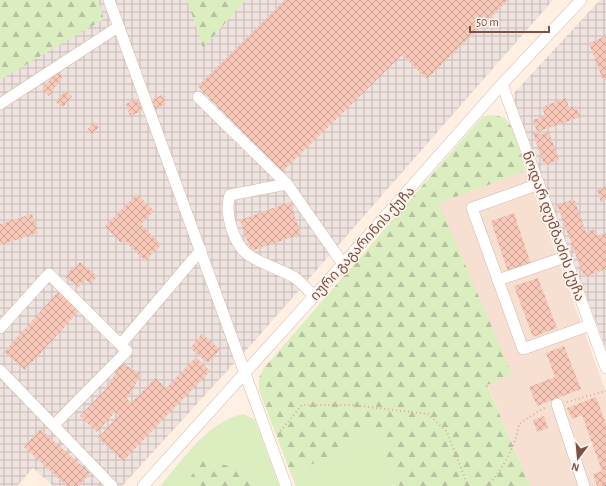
<svg xmlns="http://www.w3.org/2000/svg" width="606" height="486" viewBox="0 0 606 486" font-family="'Alegreya Sans','Noto Sans Georgian',sans-serif">
<defs>
<pattern id="industrial-grid" width="8" height="8" patternUnits="userSpaceOnUse"><rect width="8" height="8" fill="#eee3de"/><path d="M0 4h8M4 0v8" fill="none" stroke="#c6bab6"/></pattern>
<pattern id="forest-firs" width="22" height="20" patternUnits="userSpaceOnUse"><rect width="22" height="20" fill="#daeec0"/><path d="M5 1l3.5 6h-7zM16 11l3.5 6h-7z" fill="#b6c39e"/></pattern>
<pattern id="building-cross-hatch" width="8" height="8" patternUnits="userSpaceOnUse"><rect width="8" height="8" fill="#f7c7b8"/><path d="M0 0l8 8M0 8l8-8" fill="none" stroke="#cda497"/></pattern>
</defs>
<rect width="100%" height="100%" fill="#fff0e3"/>
<polygon fill="#f7e0d1" points="526,171 606,392 606,486 530,486 487,384 511,374 439,203"/>
<g fill="url(#industrial-grid)">
<polygon points="0,0 553,0 258,337 122,486 53,486 33,468 17,486 0,486"/>
<polygon points="600,0 606,0 606,349 515,104 514,93"/>
</g>
<g fill="#daeec0">
<path d="M 244,414 L 255,420 L 279,486 L 260,486 L 251,472 L 193,475 L 185,486 L 160,486 C 183,460 208,420 244,414 Z"/>
<polygon points="371,418 399,486 296,486 291,474 336,453"/>
</g>
<g fill="url(#forest-firs)">
<polygon points="0,0 98,0 104,19 0,80"/>
<polygon points="187,0 246,0 203,48"/>
<polygon points="495,115 505,118 513,129 526,171 439,203 512,374 487,385 530,486 399,486 371,418 336,453 291,474 259,390 259,378 263,369 483,116"/>
<polygon points="202,459 251,472 260,486 185,486"/>
</g>
<g fill="url(#building-cross-hatch)">
<polygon points="285,0 508,0 427,79 402,55 282,172 198,86"/>
<polygon points="606,36 606,79 603,80 589,43"/>
<polygon points="56,71 63,76 49,96 42,90"/>
<polygon points="65,91 72,96 63,107 56,102"/>
<polygon points="162,95 166,104 155,109 151,100"/>
<polygon points="566,98 569,108 576,106 580,117 537,132 533,120 545,116 542,107"/>
<polygon points="137,99 142,111 130,116 126,104"/>
<polygon points="94,122 99,127 92,135 87,130"/>
<polygon points="538,132 539,135 549,132 559,160 544,165 533,133"/>
<polygon points="606,187 606,200 601,202 597,190"/>
<polygon points="137,194 154,211 141,224 161,245 145,261 124,240 121,243 105,226"/>
<polygon points="574,199 586,232 594,229 597,236 606,233 606,269 584,277 557,205"/>
<polygon points="290,202 301,234 251,251 240,220"/>
<polygon points="514,213 531,264 508,272 491,221"/>
<polygon points="32,214 38,233 0,245 0,224"/>
<polygon points="80,262 97,276 91,284 85,279 79,287 65,277 73,267 75,268"/>
<polygon points="538,278 557,328 533,337 514,286"/>
<polygon points="59,291 80,310 25,370 4,352"/>
<polygon points="202,334 220,349 208,363 190,348"/>
<polygon points="564,346 581,389 537,406 529,387 555,377 546,353"/>
<polygon points="196,357 210,371 123,461 98,438 119,415 115,412 97,432 80,416 107,388 121,363 141,374 127,399 131,403 155,378 166,388"/>
<polygon points="596,397 606,424 606,486 597,486 593,474 602,471 582,415 572,419 567,408"/>
<polygon points="544,416 548,428 537,432 533,420"/>
<polygon points="40,429 90,473 79,486 67,486 24,447"/>
</g>
<g fill="none" stroke-linecap="round" stroke-linejoin="round">
<defs>
<g id="minor">
<polyline points="109,0 286,486"/>
<polyline points="502,84 606,368"/>
<polyline points="198,97 287,184"/>
<polyline points="0,104 118,27"/>
<polyline points="539,184 472,208 523,349 590,325"/>
<polyline points="498,280 565,257"/>
<path d="M 314,296 C 308,290 301,282 294,277 C 280,269 258,263 246,253 C 233,241 224,212 230,195 L 287,184 L 343,264"/>
<polyline points="0,328 49,274 127,351 54,425"/>
<polyline points="121,344 201,250"/>
<polyline points="0,370 112,486"/>
<polyline points="557,404 584,486"/>
<polyline points="143,486 343,264 502,84 581,0"/>
</g>
</defs>
<use href="#minor" stroke="#d4b7ab" stroke-width="12"/>
<g stroke="#dcaa9b" stroke-width="2" stroke-dasharray="1 3" stroke-linecap="butt">
<polyline points="567,402 606,391"/>
<polyline points="278,434 302,405 353,405 428,414 447,432 468,486"/>
<path d="M 487,486 C 501,473 517,443 519,424 L 542,409 L 547,407"/>
</g>
<use href="#minor" stroke="#fff" stroke-width="11"/>
</g>
<g text-anchor="middle" stroke-width="3" stroke-linejoin="round" paint-order="stroke">
<g font-size="14" fill="#7a5146" stroke="#fff4ec">
<text transform="translate(554 226) rotate(70)" y="5">ნოდარ დუმბაძის ქუჩა</text>
<text transform="translate(362 243) rotate(-48)" y="5">იური გაგარინის ქუჩა</text>
</g>
</g>
<g transform="translate(578 458) rotate(196)" stroke="#fff4ec" stroke-width="3" paint-order="stroke">
<path d="M0-3L7 15L0 10L-7 15Z" fill="#7a5146"/>
<text y="-6" font-size="11" font-weight="bold" text-anchor="middle" fill="#7a5146">N</text>
</g>
<path d="M470 26v6h79v-6" fill="none" stroke="#7a5146" stroke-width="2"/>
<text x="476" y="26" font-size="12" fill="#7a5146" stroke="#fff4ec" stroke-width="3" paint-order="stroke">50 m</text>
</svg>
